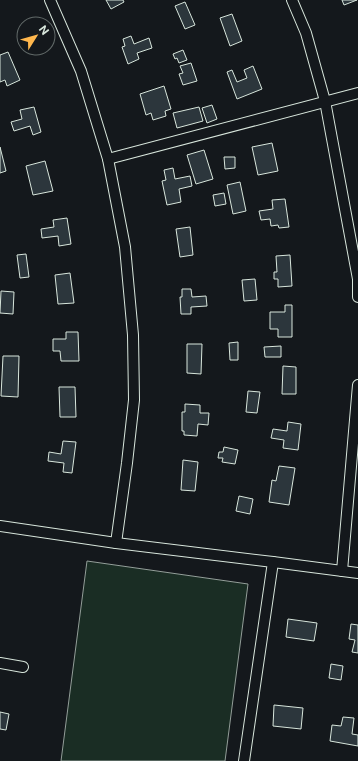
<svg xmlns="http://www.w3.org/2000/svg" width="358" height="761" viewBox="0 0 358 761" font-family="'Public Sans',sans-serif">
<rect width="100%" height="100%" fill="#14181c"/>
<polygon fill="#1a2d24" stroke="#939e99" points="87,561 248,584 225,761 61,761"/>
<g fill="#2c363c" stroke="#d8e6dc">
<polygon points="106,0 123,0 124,2 111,9"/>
<polygon points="342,0 357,0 344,5"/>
<polygon points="185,2 195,25 185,29 175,6"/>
<polygon points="232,14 242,41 230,46 220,18"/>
<polygon points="131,36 134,44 149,38 152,48 137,53 139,59 128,64 122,47 125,46 123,39"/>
<polygon points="183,50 187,60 179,63 177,58 175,59 173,54"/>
<polygon points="8,52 20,80 7,86 5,80 0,82 0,55"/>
<polygon points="191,63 197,81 183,85 179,74 183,73 180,66"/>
<polygon points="253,66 262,89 237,99 227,72 232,70 237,82 247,78 244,70"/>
<polygon points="164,86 171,109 165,111 166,116 153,120 151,113 146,115 140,94"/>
<polygon points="212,105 217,119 207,123 202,108"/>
<polygon points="34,107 41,132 33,135 30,126 14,131 11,122 22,119 20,110"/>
<polygon points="199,107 203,121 177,128 173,113"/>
<polygon points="272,143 278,171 258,175 252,147"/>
<polygon points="0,147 6,171 0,173"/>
<polygon points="204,150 213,179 196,184 187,155"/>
<polygon points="224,157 235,157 235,168 225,169"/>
<polygon points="45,161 53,191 33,195 26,166"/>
<polygon points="173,168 175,179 190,176 192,186 179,189 181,202 167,205 162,181 166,180 164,170"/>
<polygon points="240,182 246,211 233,214 227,185"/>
<polygon points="224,193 226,204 215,206 213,195"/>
<polygon points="285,199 289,227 279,228 278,225 271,226 270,219 261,220 259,211 273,209 272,200"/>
<polygon points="67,218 71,244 59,246 58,236 42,238 41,229 54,227 53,220"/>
<polygon points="190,227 193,255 180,257 176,229"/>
<polygon points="26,254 29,277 20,278 17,255"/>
<polygon points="290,255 292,286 278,287 278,279 274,279 274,272 277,272 276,256"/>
<polygon points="70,273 74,303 58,304 55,275"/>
<polygon points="255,279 257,300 244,301 242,280"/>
<polygon points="182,289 191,289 192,297 206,296 207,306 191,307 191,314 181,314 180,297 182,297"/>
<polygon points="1,291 14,292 13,314 0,313"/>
<polygon points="285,305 292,305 292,337 278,337 278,329 270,329 270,312 285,312"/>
<polygon points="66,332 78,332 79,361 61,361 60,351 53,351 53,339 66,339"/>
<polygon points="238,342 238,360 230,360 229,343"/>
<polygon points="187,344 202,344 201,374 187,373"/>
<polygon points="281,346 281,357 265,357 264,347"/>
<polygon points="3,356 19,356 18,397 1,396"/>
<polygon points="283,366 296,367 296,394 282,394"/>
<polygon points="59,387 75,387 76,417 60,417"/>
<polygon points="248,391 260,392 257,413 246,412"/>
<polygon points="185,404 200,405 200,413 209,413 208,425 198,424 197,436 184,435 184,431 182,431 182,412 185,412"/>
<polygon points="288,422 301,424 298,450 283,448 284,440 271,438 273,429 287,431"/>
<polygon points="63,441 76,442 72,473 63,472 64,463 48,461 49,452 61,454"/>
<polygon points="224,447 238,450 235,464 222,462 223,458 218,458 219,452 223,452"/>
<polygon points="183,460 198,462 195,491 181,490"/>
<polygon points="279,466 295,468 289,505 269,502 272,480 276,481"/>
<polygon points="239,496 253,499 250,514 236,511"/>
<polygon points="288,619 317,623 314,641 286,637"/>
<polygon points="351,624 358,625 358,653 352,652 355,640 349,639"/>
<polygon points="331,664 343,666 341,680 329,678"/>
<polygon points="274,705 303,708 301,729 273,726"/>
<polygon points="0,712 9,714 6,730 0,729"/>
<polygon points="343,717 354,718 352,734 358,735 358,746 330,741 332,725 341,726"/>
</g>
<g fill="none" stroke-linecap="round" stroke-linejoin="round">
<defs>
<g id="minor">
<polyline points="50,0 81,71 108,159 125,247 133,335 134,400 127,463 116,543"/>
<polyline points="292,0 306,33 325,101 358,279 358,297"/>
<polyline points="108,159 358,93"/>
<polyline points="0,526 116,543 273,562 358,573"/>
<polyline points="342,571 358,385"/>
<polyline points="0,663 23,667"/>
<polyline points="244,761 273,562"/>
</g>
</defs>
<use href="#minor" stroke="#d8e6dc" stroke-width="12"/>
<use href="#minor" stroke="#14181c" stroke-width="10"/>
</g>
<g transform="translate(36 36) rotate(53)"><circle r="19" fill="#14181c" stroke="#626a69"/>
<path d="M0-3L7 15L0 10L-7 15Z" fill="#ffb74d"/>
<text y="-6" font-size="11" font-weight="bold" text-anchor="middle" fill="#d8e6dc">N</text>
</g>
</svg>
